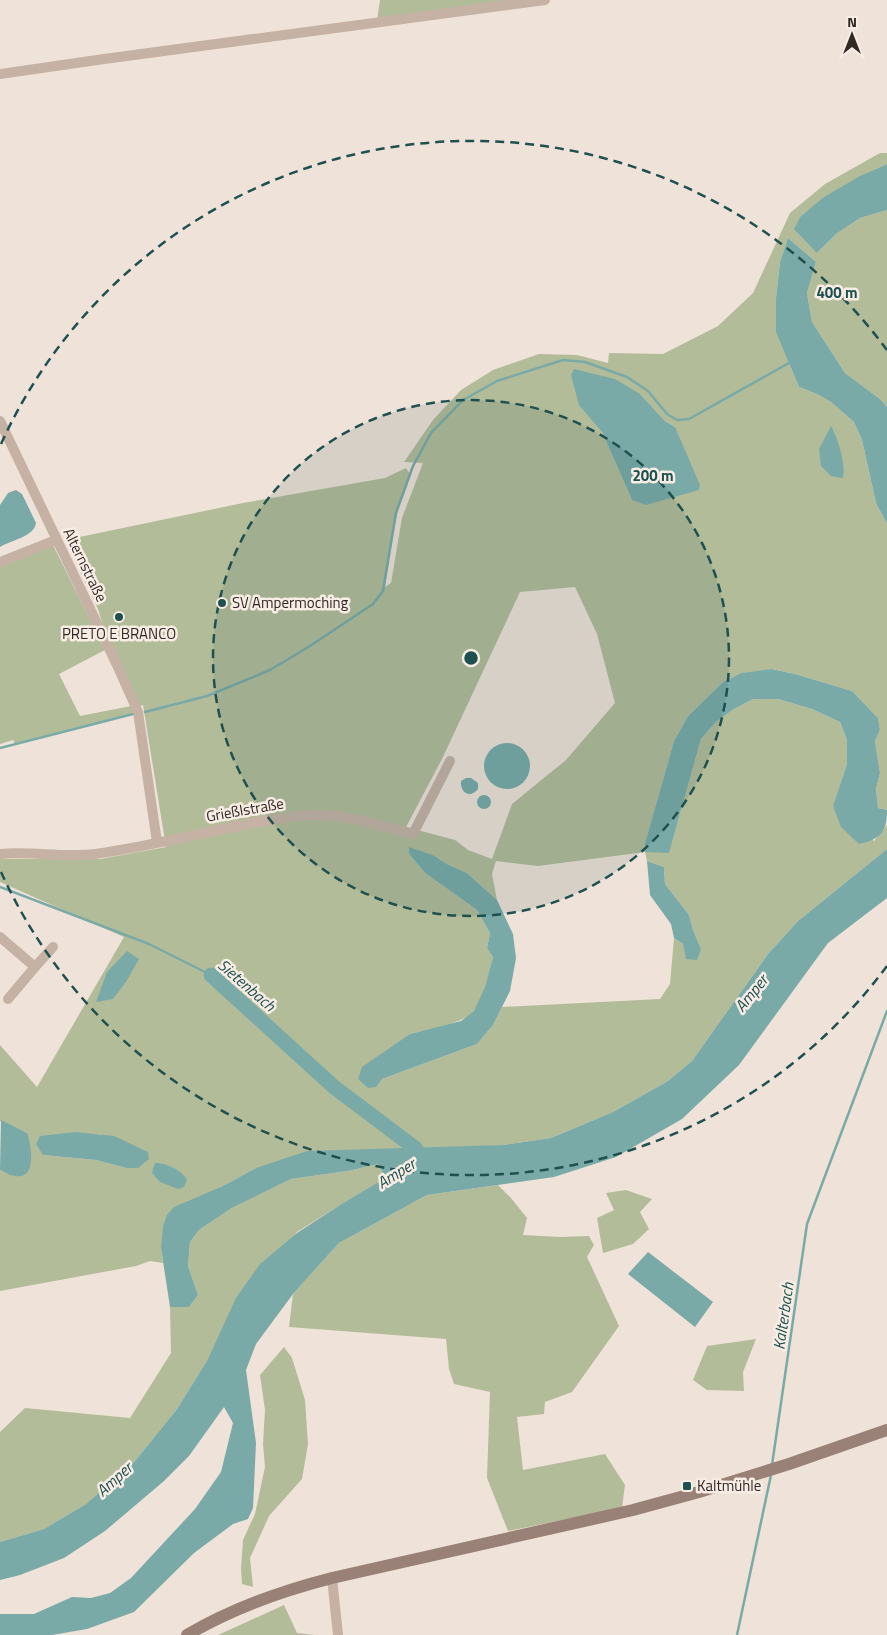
<svg xmlns="http://www.w3.org/2000/svg" width="887" height="1635" viewBox="0 0 887 1635" font-family="'Titillium Web',sans-serif">
<rect width="100%" height="100%" fill="#efe2d8"/>
<g fill="#b3bc99" fill-rule="evenodd">
<polygon points="380,0 523,0 377,20"/>
<path d="M 880,153 L 887,153 L 887,164 C 855,178 828,194 801,216 L 817,253 L 836,234 L 860,218 L 887,210 L 887,407 L 880,399 L 845,373 L 812,322 L 807,293 L 816,262 L 788,238 L 780,262 L 776,298 L 789,363 L 799,387 L 817,394 L 831,402 L 854,422 L 862,440 L 876,503 L 887,524 L 887,810 L 878,808 L 876,789 L 880,773 L 875,741 L 880,730 L 878,718 L 852,691 L 795,674 L 773,669 L 741,673 L 723,682 L 688,716 L 674,741 L 645,843 L 669,852 L 701,739 L 716,722 L 734,709 L 753,699 L 778,699 L 812,709 L 840,722 L 847,740 L 847,764 L 833,807 L 874,841 L 887,825 L 887,849 L 798,921 L 768,954 L 692,1061 L 668,1081 L 613,1112 L 551,1138 L 503,1145 L 256,1168 L 221,1187 L 161,1248 L 163,1263 L 150,1261 L 136,1266 L 0,1291 L 0,1170 L 14,1176 L 27,1133 L 0,1121 L 0,1045 L 37,1087 L 124,937 L 0,882 L 0,859 L 100,859 L 166,847 L 143,705 L 140,706 L 107,638 L 98,609 L 65,540 L 243,503 L 385,478 L 406,468 L 410,474 L 396,513 L 385,587 L 391,583 L 402,518 L 423,463 L 404,462 L 433,420 L 461,390 L 493,370 L 539,354 L 577,355 L 608,363 L 609,353 L 663,354 L 718,326 L 753,293 L 790,213 L 825,184 ZM 640,394 L 665,421 L 675,427 L 632,500 L 602,432 ZM 575,587 L 597,634 L 615,703 L 566,760 L 512,804 L 492,859 L 468,850 L 455,840 L 406,827 L 442,759 L 520,592 ZM 645,852 L 647,861 L 664,867 L 665,884 L 689,915 L 693,930 L 701,949 L 683,944 L 674,938 L 670,984 L 660,999 L 502,1007 L 493,1025 L 477,1044 L 382,1079 L 410,1034 C 429,1029 459,1025 473,1012 C 484,1001 489,971 493,957 L 487,948 L 490,933 L 477,910 L 425,873 L 409,854 L 435,856 L 447,864 L 467,873 L 497,900 L 492,874 L 496,861 L 538,866 ZM 100,1134 L 126,1168 L 96,1160 L 43,1155 Z"/>
<polygon points="53,545 105,650 59,674 80,716 131,706 133,714 15,744 13,740 0,744 0,564"/>
<polygon points="378,1164 387,1179 340,1205 297,1232 208,1359 177,1409 135,1461 86,1504 44,1529 0,1542 0,1432 25,1408 130,1418 171,1353 170,1307 189,1307 198,1295 188,1266 190,1242 199,1230 232,1208 291,1179 348,1171"/>
<polygon points="498,1185 511,1198 527,1218 523,1235 560,1237 589,1236 594,1245 587,1257 619,1326 572,1392 545,1402 544,1414 517,1417 523,1470 605,1454 625,1485 622,1508 508,1531 487,1478 490,1392 454,1384 449,1369 446,1339 289,1327 293,1294 339,1243 427,1195"/>
<polygon points="626,1190 652,1199 640,1212 649,1229 633,1244 603,1253 597,1218 614,1210 606,1193"/>
<polygon points="756,1339 743,1372 744,1391 707,1390 693,1380 707,1346"/>
<polygon points="284,1347 292,1358 305,1400 308,1444 302,1479 269,1516 250,1558 253,1587 242,1584 241,1569 243,1540 255,1514 265,1467 263,1444 265,1410 260,1375"/>
<polygon points="284,1605 297,1633 315,1635 218,1635"/>
</g>
<g fill="#79aaa8">
<polygon points="887,164 887,210 860,218 836,234 817,253 794,229 801,216 824,197 860,176"/>
<polygon points="788,238 816,262 807,293 812,322 845,373 880,399 887,407 887,524 876,503 862,440 854,422 831,402 817,394 799,387 776,332 776,298 780,262"/>
<polygon points="574,369 615,379 640,394 665,421 675,427 700,485 699,490 646,505 632,500 602,432 579,405 571,375"/>
<path d="M 831,426 C 838,438 846,465 843,478 L 831,476 L 821,466 L 819,449 Z"/>
<path d="M 16,490 L 22,494 L 36,523 C 34,537 11,540 0,547 L 0,505 L 8,493 Z"/>
<path d="M 772,669 L 795,674 L 852,691 L 878,718 L 880,730 L 875,741 L 880,773 L 876,789 L 878,808 L 887,810 C 887,832 881,839 859,844 L 841,827 L 833,806 L 847,764 L 847,740 L 840,722 L 812,709 L 778,699 L 753,699 L 734,709 L 716,722 L 701,739 L 669,853 L 645,852 L 645,843 L 674,741 L 688,716 L 723,682 L 741,673 Z"/>
<circle cx="507" cy="766" r="23"/>
<path d="M 466,778 L 471,778 L 478,783 L 478,789 C 470,799 460,793 461,781 Z"/>
<circle cx="484" cy="802" r="7"/>
<polygon points="409,847 435,856 447,864 467,873 497,900 513,934 516,958 510,991 493,1025 477,1044 382,1079 376,1087 368,1088 358,1079 362,1067 410,1034 461,1021 474,1011 485,987 493,957 487,948 490,933 477,910 425,873 409,854"/>
<polygon points="887,849 887,898 828,943 739,1065 682,1119 616,1157 554,1177 427,1195 339,1243 293,1294 256,1344 246,1370 256,1443 253,1508 248,1519 233,1524 194,1553 134,1612 87,1629 52,1635 0,1635 0,1614 34,1614 72,1597 91,1598 110,1593 131,1578 195,1509 221,1472 233,1423 224,1407 189,1456 164,1481 105,1531 64,1558 20,1575 0,1580 0,1542 44,1529 86,1504 135,1461 177,1409 208,1359 236,1298 260,1264 297,1233 340,1205 386,1178 378,1164 348,1171 291,1179 232,1208 199,1230 190,1242 188,1266 198,1295 189,1307 170,1307 161,1248 163,1226 167,1215 174,1207 221,1187 256,1168 307,1151 503,1145 551,1138 613,1112 668,1081 692,1061 768,954 798,921"/>
<polygon points="647,861 664,867 665,884 689,915 693,930 701,949 697,960 686,959 683,944 674,938 671,924 650,895"/>
<polygon points="127,951 139,959 126,982 113,999 96,1002 107,972"/>
<path d="M 1,1120 L 27,1133 C 31,1145 38,1180 15,1176 C 10,1176 5,1172 0,1170 Z"/>
<polygon points="75,1132 114,1136 148,1152 149,1159 138,1168 126,1168 96,1160 43,1155 36,1144 40,1136"/>
<path d="M 155,1163 C 165,1162 183,1171 187,1180 L 184,1187 L 178,1189 L 160,1182 L 152,1173 Z"/>
<polygon points="648,1252 713,1302 695,1327 628,1274"/>
</g>
<g fill="none" stroke-linecap="round" stroke-linejoin="round">
<g stroke="#79aaa8" stroke-width="2.5">
<polyline points="145,712 207,696 270,670 310,646 373,604 383,591 396,513 413,466 431,433 463,400 497,381 563,360 585,362 627,377 648,391 667,414 677,420 689,419 789,363"/>
<polyline points="0,748 133,714"/>
<polyline points="0,887 149,944 211,975"/>
<polyline points="772,1465 807,1224 887,1011"/>
<polyline points="737,1635 771,1475"/>
</g>
<polyline stroke="#79aaa8" stroke-width="15" points="211,975 334,1087 415,1148 427,1165"/>
<g stroke="#c6b2a5" stroke-width="10">
<polyline points="0,74 104,59 545,0"/>
<polyline points="0,421 117,665 138,712 157,842"/>
<polyline points="0,562 56,540"/>
<path d="M 0,854 C 32,851 64,858 95,854 C 146,847 197,834 248,824 C 270,820 293,815 316,815 C 349,815 381,826 413,834 L 450,761"/>
<polyline points="0,937 35,967 8,999"/>
<polyline points="35,967 53,947"/>
<polyline points="332,1578 338,1635"/>
</g>
<path stroke="#998177" stroke-width="12" d="M 187,1635 C 233,1608 281,1591 332,1578 L 509,1538 L 633,1510 L 699,1492 L 789,1464 L 887,1430"/>
</g>
<circle cx="471" cy="658" r="258" fill="#1f5050" fill-opacity=".12"/>
<g fill="none" stroke="#1f5050" stroke-width="2.5" stroke-dasharray="9 6">
<circle cx="471" cy="658" r="258"/>
<path d="M887 966A517 517 0 0 1 1 872M1 444A517 517 0 0 1 887 350"/>
</g>
<g fill="#1f5050" stroke="#f7ede4" stroke-width="2">
<circle cx="222" cy="603" r="5"/>
<circle cx="119" cy="617" r="5"/>
<rect x="682" y="1481" width="10" height="10" rx="2.5"/>
</g>
<g text-anchor="middle" stroke-width="5" stroke-linejoin="round" paint-order="stroke">
<g font-size="15" fill="#322926" stroke="#f7ede4">
<text transform="translate(85 565) rotate(64)" y="5">Alternstraße</text>
<text transform="translate(245 810) rotate(-10)" y="5">Grießlstraße</text>
</g>
<g font-size="15" fill="#322926" stroke="#f7ede4" text-anchor="start">
<text x="232" y="608">SV Ampermoching</text>
<text x="119" y="639" text-anchor="middle">PRETO E BRANCO</text>
<text x="697" y="1491">Kaltmühle</text>
</g>
<g font-size="16" font-style="italic" fill="#1f5050" stroke="#f7ede4">
<text transform="translate(247 985) rotate(41)" y="6">Sietenbach</text>
<text transform="translate(751 993) rotate(-51)" y="6">Amper</text>
<text transform="translate(396 1173) rotate(-32)" y="6">Amper</text>
<text transform="translate(783 1316) rotate(-82)" y="6">Kalterbach</text>
<text transform="translate(114 1479) rotate(-42)" y="6">Amper</text>
</g>
</g>
<circle cx="471" cy="658" r="8" fill="#1f5050" stroke="#f7ede4" stroke-width="2.5"/>
<g font-size="15" text-anchor="middle" font-weight="bold" fill="#1f5050" stroke="#f7ede4" stroke-width="5" stroke-linejoin="round" paint-order="stroke">
<text x="837" y="298">400 m</text>
<text x="653" y="481">200 m</text>
</g>
<g transform="translate(852 35)" stroke="#f7ede4" stroke-width="4" paint-order="stroke">
<path d="M0-4L9 19L0 12L-9 19Z" fill="#322926"/>
<text y="-8" font-size="14" font-weight="bold" text-anchor="middle" fill="#322926">N</text>
</g>
</svg>
